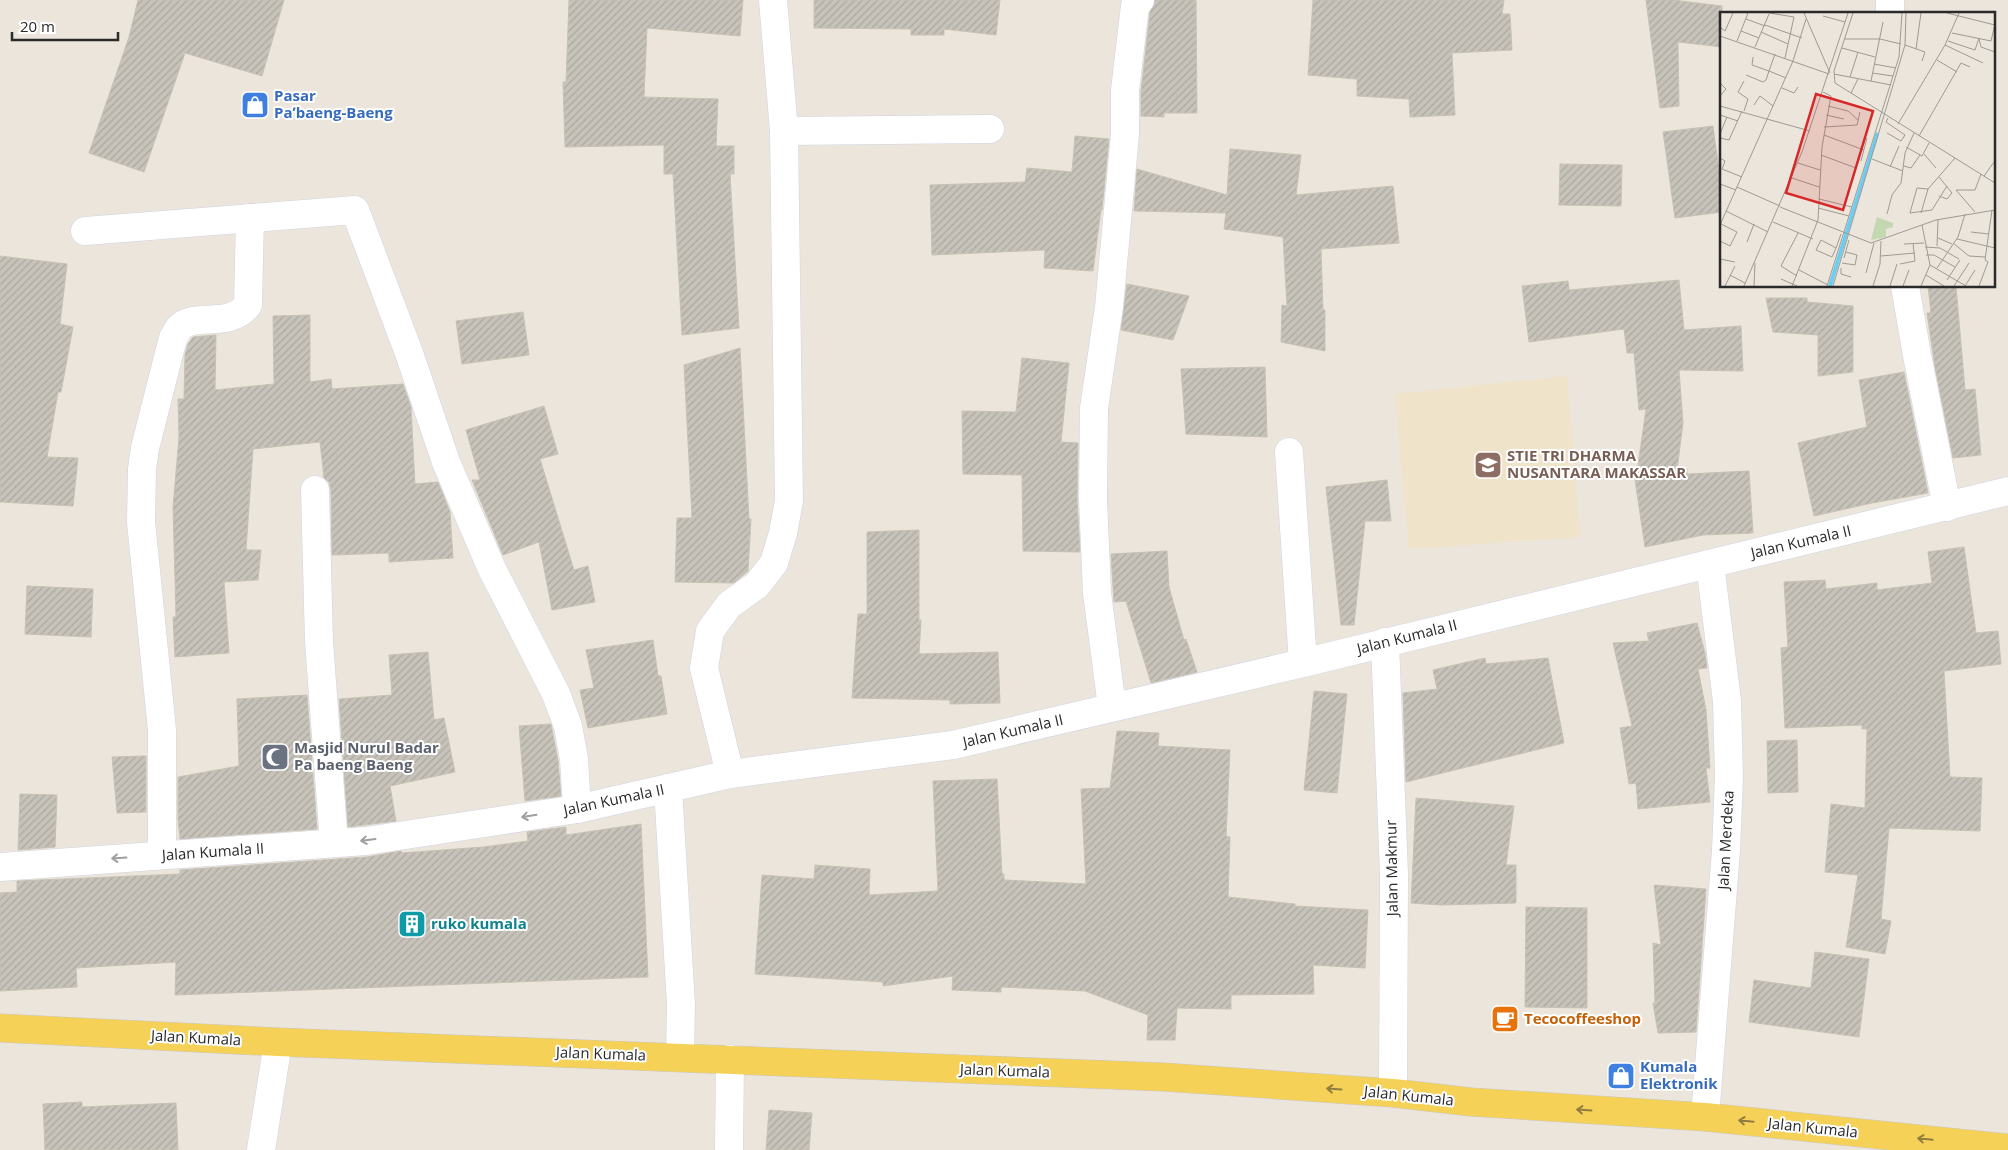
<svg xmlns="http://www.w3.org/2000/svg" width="2008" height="1150" viewBox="0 0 2008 1150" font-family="'Open Sans',sans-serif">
<defs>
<pattern id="building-hatch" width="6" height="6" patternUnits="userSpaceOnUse" patternTransform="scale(1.25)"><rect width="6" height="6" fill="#c7c3ba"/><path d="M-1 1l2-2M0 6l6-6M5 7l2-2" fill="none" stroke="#aba8a0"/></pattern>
</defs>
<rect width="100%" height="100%" fill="#ece5db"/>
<polygon fill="#efe3c9" points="1567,376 1580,537 1409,549 1395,394"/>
<g fill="url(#building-hatch)" stroke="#c8c1b4">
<polygon points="138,0 284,0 262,76 185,53 144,172 89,153 129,37"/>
<polygon points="569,0 743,0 740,36 647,28 644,97 718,99 716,146 734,146 734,174 730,174 739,328 682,335 673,174 664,174 664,145 565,147 563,82 566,82"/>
<polygon points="814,0 1000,0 996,35 944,29 944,35 911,35 911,29 814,28"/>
<polygon points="1155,0 1196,0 1197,113 1164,113 1164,117 1141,116 1141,91 1150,12"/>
<polygon points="1313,0 1504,0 1502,14 1510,14 1512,50 1452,53 1455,115 1410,117 1409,99 1357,96 1357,79 1308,75"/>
<polygon points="1646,0 1673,0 1722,6 1722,47 1678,42 1679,106 1660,108"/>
<polygon points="1713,126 1722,193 1722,212 1675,218 1663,132"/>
<polygon points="1075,136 1109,139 1102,210 1101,210 1093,271 1044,268 1045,250 932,255 930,185 1025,182 1027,168 1072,172"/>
<polygon points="1230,149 1301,155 1296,195 1393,186 1399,243 1321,249 1323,310 1325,310 1325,351 1281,342 1282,305 1287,306 1283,237 1224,229 1226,213 1134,211 1137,169 1227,195"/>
<polygon points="1560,164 1622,165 1621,206 1559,205"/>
<polygon points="0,256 67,264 60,324 73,327 61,392 58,392 47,457 78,458 73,506 0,502"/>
<polygon points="1679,280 1684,330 1741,326 1743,371 1679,370 1683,423 1677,470 1687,469 1687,474 1749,471 1753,533 1703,535 1645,547 1634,473 1637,472 1646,409 1639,410 1634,353 1627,353 1624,329 1529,342 1522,286 1568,281 1569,290"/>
<polygon points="1127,284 1189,296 1173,340 1121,330"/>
<polygon points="1928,286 1956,286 1965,390 1975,389 1981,455 1953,458 1935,367 1927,313 1931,313"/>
<polygon points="1766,298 1807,298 1807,302 1853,306 1853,372 1818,376 1818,335 1773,332"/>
<polygon points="523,312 529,355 462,364 456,321"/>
<polygon points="310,315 310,382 331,379 332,389 403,384 411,407 415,484 438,482 450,512 453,558 389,562 389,553 332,555 331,490 329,482 324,478 320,442 253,449 246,550 261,550 258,580 224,582 229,653 175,657 173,617 176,617 173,507 179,437 178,399 184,399 185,355 188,344 193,337 216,335 215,390 274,384 273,316"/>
<polygon points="740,348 749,519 751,519 748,571 734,583 675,582 677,518 692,518 684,365"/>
<polygon points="1022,358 1069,363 1061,442 1078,443 1077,499 1080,552 1023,551 1022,475 963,474 962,411 1016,412"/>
<polygon points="1265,367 1267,437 1186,434 1181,369"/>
<polygon points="1904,372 1928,493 1872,503 1814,516 1798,443 1867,427 1859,380"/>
<polygon points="544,406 558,454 540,459 574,570 588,566 595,602 552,610 539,542 503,555 472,480 480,480 466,430"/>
<polygon points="1387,480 1391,521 1365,521 1354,625 1341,625 1326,487"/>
<polygon points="919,530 919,620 921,620 919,654 998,652 1000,703 950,704 950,700 852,698 858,614 867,614 867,532"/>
<polygon points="1964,547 1976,633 1998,631 2001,664 1944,671 1950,777 1982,778 1980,831 1889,828 1881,919 1891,921 1885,954 1846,947 1858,875 1825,872 1831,804 1865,808 1867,729 1862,729 1862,725 1785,728 1781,648 1788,647 1784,582 1825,580 1826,589 1877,583 1877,590 1932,583 1928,552"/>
<polygon points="1167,551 1169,587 1184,640 1186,639 1197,672 1151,683 1126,601 1114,602 1111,554"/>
<polygon points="27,586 93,589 91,637 25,634"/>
<polygon points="1697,623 1705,653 1707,668 1698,669 1706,710 1710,768 1706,768 1710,802 1638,809 1636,783 1629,784 1620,728 1632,726 1613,643 1649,641 1647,633"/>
<polygon points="653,640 658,676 661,676 667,714 588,728 580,690 594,688 586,650"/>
<polygon points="428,652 434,720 444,718 455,772 390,786 396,821 348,827 339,699 392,695 389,655"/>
<polygon points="1485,658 1486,664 1548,658 1564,743 1406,782 1403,693 1437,689 1433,670"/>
<polygon points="1314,691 1347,694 1337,793 1304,790"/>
<polygon points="307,695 317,829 180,839 178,819 178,777 239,766 237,699"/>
<polygon points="551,724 558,761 561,796 525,801 519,726"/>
<polygon points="1117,731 1159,733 1158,746 1230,750 1226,836 1230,837 1228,897 1295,904 1295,906 1368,910 1365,968 1313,965 1314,994 1231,995 1231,1009 1177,1008 1175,1040 1147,1040 1148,1015 1085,991 1001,987 1001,992 952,990 953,976 883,986 883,982 755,974 762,875 814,879 815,865 870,869 869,895 938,891 933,781 997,779 1002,874 1004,874 1004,880 1086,884 1081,789 1110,788"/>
<polygon points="1797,740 1798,792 1768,793 1767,741"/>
<polygon points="146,756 146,812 117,813 112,757"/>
<polygon points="20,794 57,795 55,847 18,850"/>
<polygon points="1416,798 1514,806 1506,865 1516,865 1516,903 1441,905 1411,903"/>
<polygon points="641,824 648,977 175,995 176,962 76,968 77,987 0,991 0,893 17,892 17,881 180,874 180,870 367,857 401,851 402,853 483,847 528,841 527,832 566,827 566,835"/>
<polygon points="1654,885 1706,889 1696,1032 1658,1033 1653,1003 1655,1003 1653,943 1661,945"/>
<polygon points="1526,907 1587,908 1587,1008 1525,1007"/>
<polygon points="1815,952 1869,959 1859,1037 1749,1022 1754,980 1811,988"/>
<polygon points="82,1102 82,1107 176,1103 178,1150 45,1150 43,1104"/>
<polygon points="769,1110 812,1113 809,1150 766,1150"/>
</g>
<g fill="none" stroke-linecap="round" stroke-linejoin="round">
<defs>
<g id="minor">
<polyline points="1890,0 1890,14"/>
<polyline points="784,131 990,129"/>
<polyline points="85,231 355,210 409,353 446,462 491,567 556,694 568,726 574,759 577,809"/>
<polyline points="1905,286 1917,355 1947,507"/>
<polyline points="1289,452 1303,663"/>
<polyline points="315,490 319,642 334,843"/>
<polyline points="1385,642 1394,875 1393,1093"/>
<polyline points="1112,707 1097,593 1093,499 1094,408 1109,307 1125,134 1125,90 1135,6 1140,0"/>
<polyline points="730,774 704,668 710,631 729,605 757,585 774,563 783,533 789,501 784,131 773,0"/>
<polyline points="668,788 681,1005 680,1057"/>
<path d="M 162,855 L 162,730 L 141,522 L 142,469 L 145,448 L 173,338 C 175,335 177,331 179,328 C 195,311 228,330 248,305 L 250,218"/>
<polyline points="0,867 366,841 577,809 730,774 953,745 1303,663 2008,491"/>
<polyline points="1705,1117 1726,851 1729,777 1727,701 1710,564"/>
<polyline points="261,1150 278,1042"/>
</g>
<polyline id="tertiary" points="729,1150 730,1059"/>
<polyline id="primary" points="0,1028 278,1042 1163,1077 1393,1093 1471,1102 1705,1117 2008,1148"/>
</defs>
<use href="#minor" stroke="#d0d3e3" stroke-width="29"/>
<use href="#tertiary" stroke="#d0d3e3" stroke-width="29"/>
<use href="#primary" stroke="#c8c8c8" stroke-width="29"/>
<use href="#minor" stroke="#fff" stroke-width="28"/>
<use href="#tertiary" stroke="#fff" stroke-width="28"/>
<use href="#primary" stroke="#f5d257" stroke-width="28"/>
</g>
<defs><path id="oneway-shaft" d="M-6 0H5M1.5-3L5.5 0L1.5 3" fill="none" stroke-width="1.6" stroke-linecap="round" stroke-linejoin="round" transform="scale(1.25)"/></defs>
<g stroke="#9f9f9f">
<use href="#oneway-shaft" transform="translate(529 816) rotate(171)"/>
<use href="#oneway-shaft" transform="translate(368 840) rotate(173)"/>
<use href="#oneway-shaft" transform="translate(119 858) rotate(176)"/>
</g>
<g stroke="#907e40">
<use href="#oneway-shaft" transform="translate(1334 1089) rotate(-176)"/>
<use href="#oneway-shaft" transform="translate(1584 1110) rotate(-176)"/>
<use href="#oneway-shaft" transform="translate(1746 1121) rotate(-174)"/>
<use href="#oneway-shaft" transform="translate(1925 1139) rotate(-174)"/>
</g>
<defs>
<symbol id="shop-square" viewBox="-11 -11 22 22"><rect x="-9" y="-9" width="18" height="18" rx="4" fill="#3f7fe0" stroke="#fff"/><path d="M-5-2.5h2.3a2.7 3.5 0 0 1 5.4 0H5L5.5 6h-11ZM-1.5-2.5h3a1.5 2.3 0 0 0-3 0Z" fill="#fff"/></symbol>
<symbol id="university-square" viewBox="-11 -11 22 22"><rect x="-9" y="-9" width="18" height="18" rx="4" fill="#8d6e63" stroke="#fff"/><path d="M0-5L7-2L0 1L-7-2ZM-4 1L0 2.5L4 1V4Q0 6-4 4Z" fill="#fff"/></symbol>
<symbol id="mosque-square" viewBox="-11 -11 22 22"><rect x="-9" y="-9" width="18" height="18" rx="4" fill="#6b7280" stroke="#fff"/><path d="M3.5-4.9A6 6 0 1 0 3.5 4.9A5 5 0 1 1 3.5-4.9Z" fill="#fff"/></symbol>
<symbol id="building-square" viewBox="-11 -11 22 22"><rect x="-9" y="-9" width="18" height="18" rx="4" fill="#0f9aa8" stroke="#fff"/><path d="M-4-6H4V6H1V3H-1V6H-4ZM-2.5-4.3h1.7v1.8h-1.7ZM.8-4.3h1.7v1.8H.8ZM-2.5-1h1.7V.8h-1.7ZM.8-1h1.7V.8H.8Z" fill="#fff"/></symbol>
<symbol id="cafe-square" viewBox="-11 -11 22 22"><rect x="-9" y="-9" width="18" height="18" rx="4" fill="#e8710a" stroke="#fff"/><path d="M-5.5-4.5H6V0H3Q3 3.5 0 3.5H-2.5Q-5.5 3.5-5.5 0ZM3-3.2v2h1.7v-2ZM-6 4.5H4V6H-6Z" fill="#fff"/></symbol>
</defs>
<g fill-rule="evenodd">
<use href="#shop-square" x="239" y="89" width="32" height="32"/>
<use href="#university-square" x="1472" y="449" width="32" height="32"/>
<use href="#mosque-square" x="259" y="741" width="32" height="32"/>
<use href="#building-square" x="396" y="908" width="32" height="32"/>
<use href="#cafe-square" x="1489" y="1003" width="32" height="32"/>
<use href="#shop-square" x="1605" y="1060" width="32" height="32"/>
</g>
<g text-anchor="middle" stroke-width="4" stroke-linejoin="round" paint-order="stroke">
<g font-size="15" font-weight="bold" fill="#366cbe" stroke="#fff" text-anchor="start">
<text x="274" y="101">Pasar<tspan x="274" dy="17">Paʼbaeng-Baeng</tspan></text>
<text x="1640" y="1072">Kumala<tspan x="1640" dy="17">Elektronik</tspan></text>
</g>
<g font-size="15" font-weight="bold" fill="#785e54" stroke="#fff" text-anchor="start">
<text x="1507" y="461">STIE TRI DHARMA<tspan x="1507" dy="17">NUSANTARA MAKASSAR</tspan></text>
</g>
<g font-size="15" fill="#2a2a2a" stroke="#fff">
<text transform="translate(1801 542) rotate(-13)" y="5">Jalan Kumala II</text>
<text transform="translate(1407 637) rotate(-14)" y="5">Jalan Kumala II</text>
<text transform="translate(1013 731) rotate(-13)" y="5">Jalan Kumala II</text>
<text transform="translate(614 800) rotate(-12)" y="5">Jalan Kumala II</text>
<text transform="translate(1726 840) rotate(-87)" y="5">Jalan Merdeka</text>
<text transform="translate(213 852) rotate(-4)" y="5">Jalan Kumala II</text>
<text transform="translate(1392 868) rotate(-91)" y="5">Jalan Makmur</text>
<text transform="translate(196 1038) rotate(3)" y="5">Jalan Kumala</text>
<text transform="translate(601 1054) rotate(2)" y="5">Jalan Kumala</text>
<text transform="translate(1005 1071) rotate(2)" y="5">Jalan Kumala</text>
<text transform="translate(1409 1096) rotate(6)" y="5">Jalan Kumala</text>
<text transform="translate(1813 1128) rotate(6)" y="5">Jalan Kumala</text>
</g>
<g font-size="15" font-weight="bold" fill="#5b616d" stroke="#fff" text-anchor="start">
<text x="294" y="753">Masjid Nurul Badar<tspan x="294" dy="17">Pa baeng Baeng</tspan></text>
</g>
<g font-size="15" font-weight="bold" fill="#0d838f" stroke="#fff" text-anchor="start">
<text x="431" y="929">ruko kumala</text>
</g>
<g font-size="15" font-weight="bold" fill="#c56008" stroke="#fff" text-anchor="start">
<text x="1524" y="1024">Tecocoffeeshop</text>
</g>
</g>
<g transform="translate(1720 12)">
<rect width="275" height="275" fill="#ece5db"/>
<path d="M 157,205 L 173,211 L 173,215 L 166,217 L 166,225 L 151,228 Z" fill="#c3d7b1"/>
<path d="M 156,120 L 159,122 L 112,274 L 108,274 Z" fill="#6acdf3"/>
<path fill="none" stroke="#9e9a94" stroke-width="1" d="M 49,1 L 74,5 L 65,46M 84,1 L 110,61M 133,1 L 114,59 L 115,71 L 275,171M 227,1 L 275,13M 103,4 L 125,10M 26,7 L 45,14M 45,13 L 82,26M 0,15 L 5,19 L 13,1M 21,19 L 39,26M 41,20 L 68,32M 232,21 L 271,29 L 275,12M 0,24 L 109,62M 124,27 L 160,27 L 181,32M 259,27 L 261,35 L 275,40M 17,29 L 28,1M 228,29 L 255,38 L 259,26M 185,33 L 186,1M 225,33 L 263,51M 35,35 L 49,2M 122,36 L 155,45M 196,37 L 201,1M 55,42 L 49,59 L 66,66M 217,48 L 237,60M 154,52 L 176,56M 152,61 L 173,64M 114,62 L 171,73M 26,63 L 43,70 L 46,68 L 49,59 L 32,53 L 33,45M 130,65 L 138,40M 151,69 L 163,10M 0,71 L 6,77 L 0,84M 62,76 L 74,81 L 78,75M 131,81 L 138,67M 34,93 L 40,84 L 53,94M 0,94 L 90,119M 108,94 L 128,99 L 138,108M 24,99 L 28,87 L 18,80 L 24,69M 0,103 L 18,109M 106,103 L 124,107M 178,112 L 225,33 L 239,1M 104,115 L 137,113 L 140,100M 167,121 L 181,129 L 185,123 L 166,110 L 168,106M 0,122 L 7,105M 104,123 L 144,138M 199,124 L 241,51 L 250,55M 0,126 L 9,128 L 22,99M 186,135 L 202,144 L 209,131M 204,142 L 216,156M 101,143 L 136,156M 0,146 L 5,149 L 2,157 L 22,165M 152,147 L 183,159M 141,149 L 147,126M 78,151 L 100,158M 184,154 L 191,156 L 200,143M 170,155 L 179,134M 264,164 L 274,150M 72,166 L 99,175M 0,172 L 16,178M 17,175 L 60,194M 208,177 L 197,176 L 190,201 L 212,198 L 227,174M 219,184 L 227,187 L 232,181 L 219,165M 99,187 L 132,195M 60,195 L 151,231 L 216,208 L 275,198M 98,196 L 129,204M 6,199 L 48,220M 255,200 L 236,178 L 255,178 L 261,162M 201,201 L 208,177 L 235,146M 167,202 L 172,183 L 181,171 L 185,141 L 194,121M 53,210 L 93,227M 0,213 L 73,49 L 86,7M 251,220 L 269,222M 218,226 L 232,232M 237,227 L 275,236M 0,229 L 10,234 L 17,220 L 1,212M 27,230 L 34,212M 233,231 L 249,244 L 265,245M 184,232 L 204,231M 217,234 L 218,208M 205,235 L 220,236 L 239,247M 116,236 L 101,228 L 96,238 L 112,245 L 116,236 L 121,222M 206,243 L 214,243 L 235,255M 161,244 L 195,241M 124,246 L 129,228M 0,247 L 15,250M 122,251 L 135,253 L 137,243 L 126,240M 180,252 L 195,249 L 193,231M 210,253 L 246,274M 121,256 L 121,262 L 131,265M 217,256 L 238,225 L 245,202M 79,258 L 108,273M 146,261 L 154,231M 10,263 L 25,271M 206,263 L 224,274M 77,264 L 61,254 L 78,221M 61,267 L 77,274M 227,268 L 240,248M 5,274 L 15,254M 24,274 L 82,140 L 128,1M 34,274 L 35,251M 72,274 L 98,208 L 102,135 L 111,84 L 103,80M 107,274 L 179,45 L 182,1M 113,274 L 185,33 L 205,40 L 202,49M 153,274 L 160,252 L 161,229M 170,274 L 177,252M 183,274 L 189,258M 201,274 L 210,253 L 202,213M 234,274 L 249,251M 245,274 L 255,258M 259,274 L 268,250 L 265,248 L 272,198"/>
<path fill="#d62828" fill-opacity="0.15" stroke="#d62828" stroke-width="2.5" d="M 96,82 L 153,99 L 123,198 L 66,181 Z"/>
<rect width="275" height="275" fill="none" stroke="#2a2a2a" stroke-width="2.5"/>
</g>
<path d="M12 32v8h106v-8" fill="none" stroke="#2a2a2a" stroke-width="2.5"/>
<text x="20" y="32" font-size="15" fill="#2a2a2a" stroke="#ffffff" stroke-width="4" paint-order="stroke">20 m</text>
</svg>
